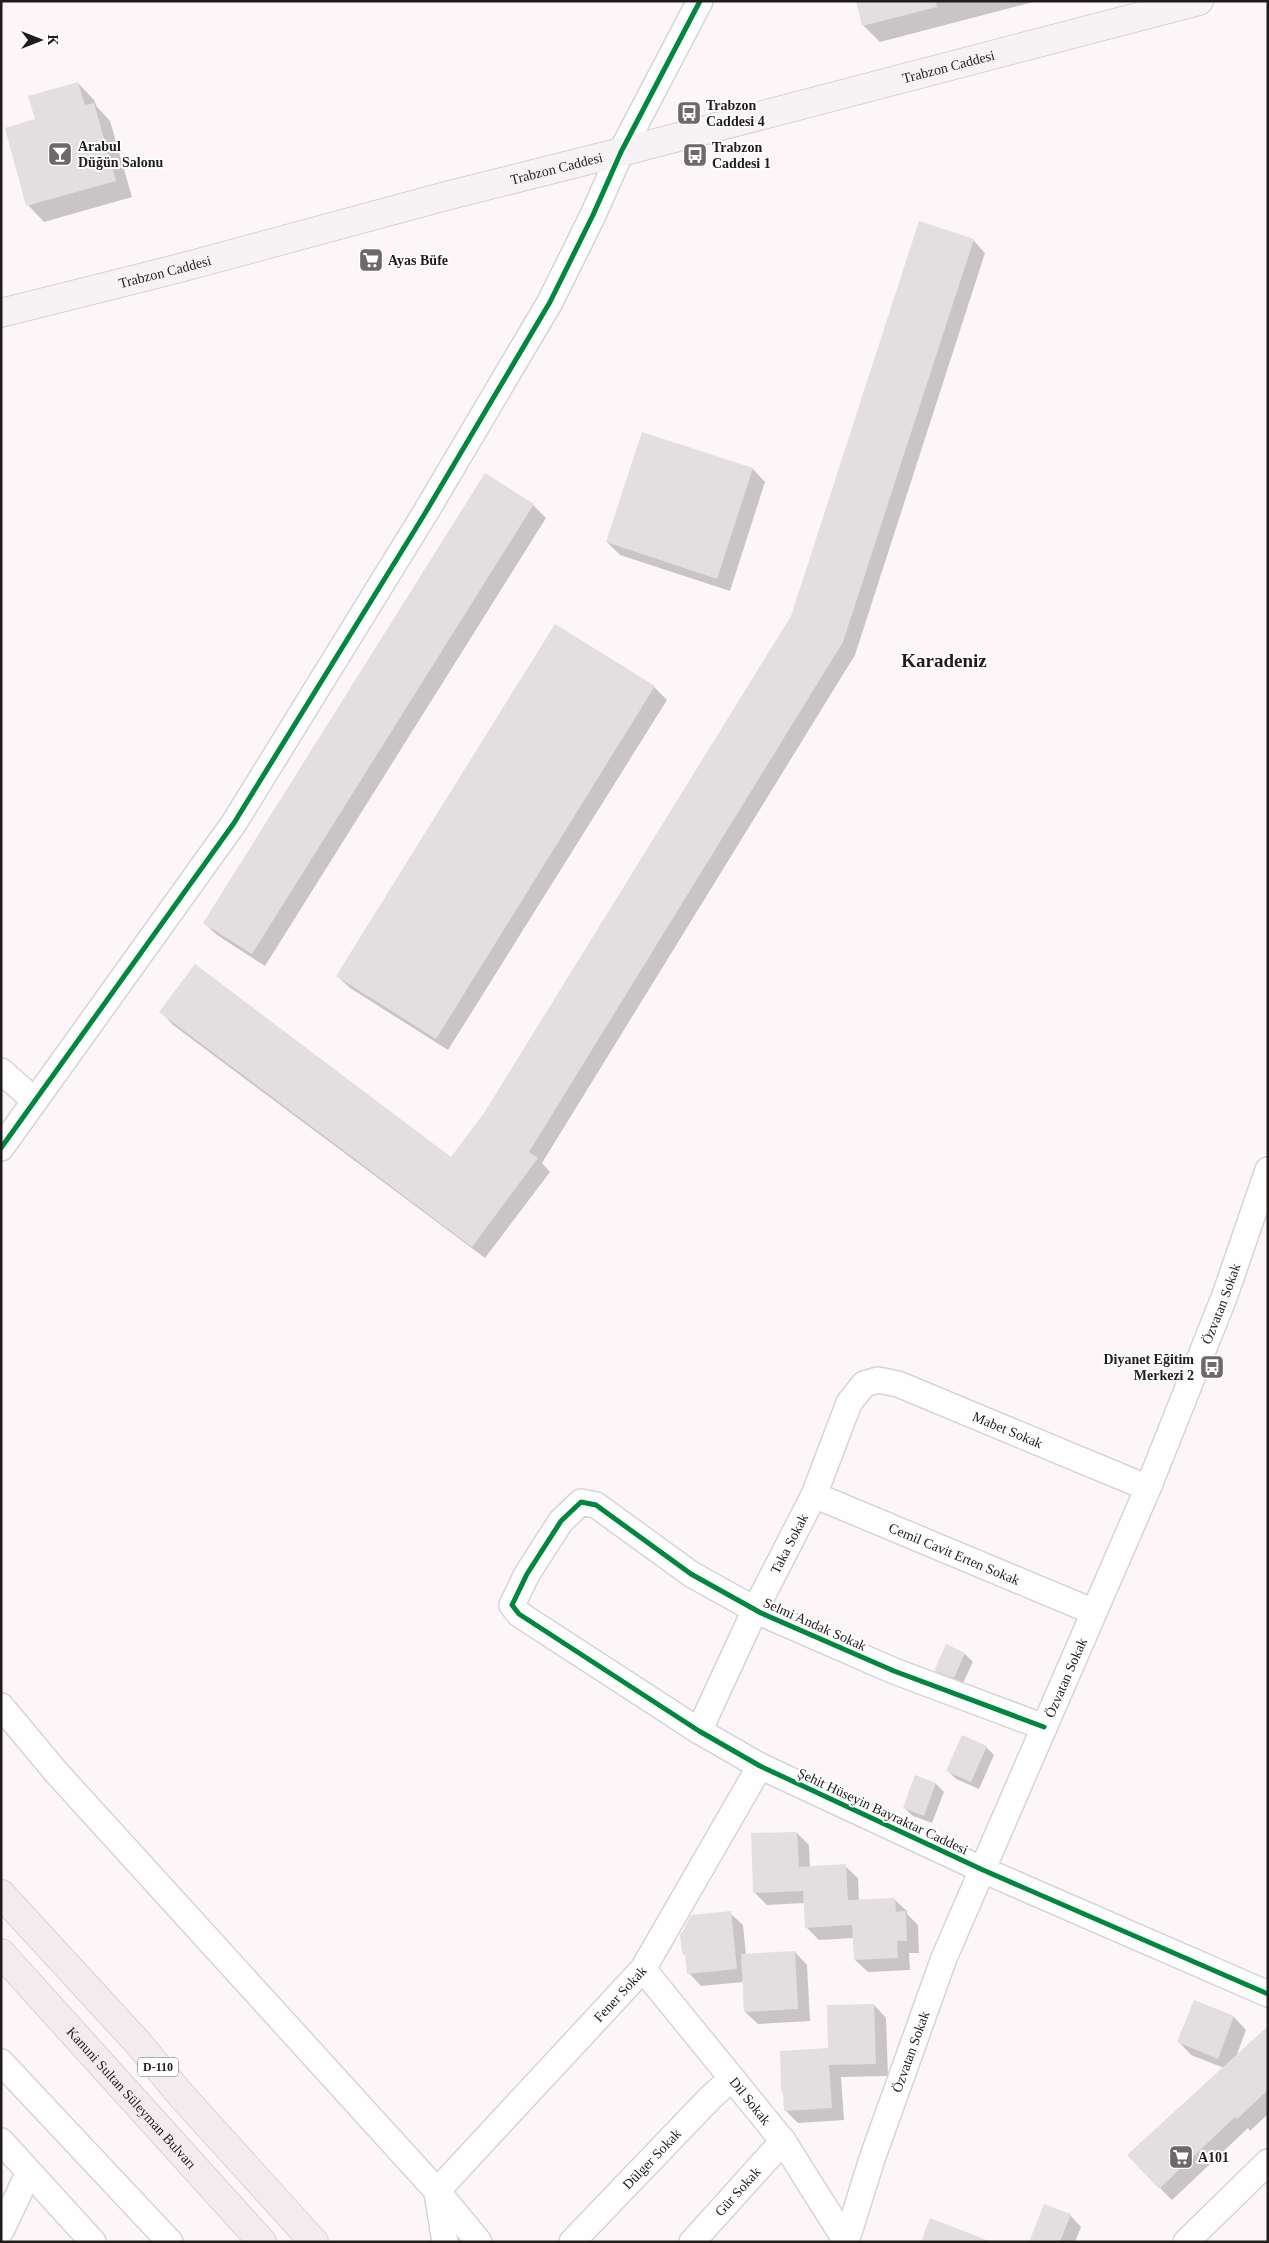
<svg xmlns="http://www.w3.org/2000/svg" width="1269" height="2243" viewBox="0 0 1269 2243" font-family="Georgia,serif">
<rect width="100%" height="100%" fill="#fcf6f8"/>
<g fill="#0003">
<polygon points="857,1 1037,1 880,42 863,25"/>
<polygon points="78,83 94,100 97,107 110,121 132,197 44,222 28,205 36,120"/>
<polygon points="973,240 985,253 855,655 542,1163 550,1172 485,1258 173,1025 161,1012 451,1159 485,1114 792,617"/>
<polygon points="643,433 753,469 765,482 730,591 620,555 607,542"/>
<polygon points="485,475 533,505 546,518 265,966 217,935 204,923"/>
<polygon points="556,625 654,687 667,700 448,1050 350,988 337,976"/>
<polygon points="947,1646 965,1654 973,1662 962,1685 944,1679 936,1670"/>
<polygon points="986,1747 994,1755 979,1789 956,1779 948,1771"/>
<polygon points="916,1777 936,1784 944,1792 932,1823 913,1816 904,1808"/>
<polygon points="797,1833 809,1845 810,1868 845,1866 858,1878 859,1901 894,1899 907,1911 907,1914 918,1925 919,1953 909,1953 910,1970 868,1972 855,1960 854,1938 819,1940 806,1927 805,1903 767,1905 754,1892"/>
<polygon points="730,1913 743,1925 746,1955 795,1952 807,1965 810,2021 758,2024 745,2012 744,1982 701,1986 689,1973 687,1957 683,1953"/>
<polygon points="1194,2002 1234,2017 1246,2030 1236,2057 1268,2035 1268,2114 1250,2131 1248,2128 1172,2200 1160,2188 1224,2068 1191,2055 1179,2042"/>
<polygon points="874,2005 886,2018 888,2076 841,2077 844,2120 798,2123 785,2110 784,2093 782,2091 829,2049"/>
<polygon points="1070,2215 1081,2227 1075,2242 1030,2242"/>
</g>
<g fill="#e3dee0">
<polygon points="856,1 936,1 937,7 862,26"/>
<polygon points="78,82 85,105 94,103 116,181 26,206 5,128 35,119 28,96"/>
<polygon points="919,221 974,239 843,642 529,1152 538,1158 472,1247 159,1012 195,964 451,1157 484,1113 791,616"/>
<polygon points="642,432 753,468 717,579 606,542"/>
<polygon points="485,473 534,504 252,954 203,923"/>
<polygon points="555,624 655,686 436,1039 336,976"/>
<polygon points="946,1644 965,1653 954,1678 934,1671"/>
<polygon points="962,1735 987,1746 971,1782 946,1771"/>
<polygon points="915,1775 936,1783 924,1816 903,1808"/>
<polygon points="797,1832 799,1867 846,1864 848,1900 895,1898 896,1912 906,1911 907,1941 897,1941 898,1958 854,1960 852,1925 805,1928 803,1891 753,1893 751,1833"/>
<polygon points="731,1911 737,1969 687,1974 685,1953 682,1953 680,1934 683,1931 691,1915"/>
<polygon points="795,1951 798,2009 744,2012 741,1954"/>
<polygon points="1194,2000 1234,2016 1218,2059 1177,2042"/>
<polygon points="874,2004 876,2064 829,2065 832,2108 784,2111 783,2091 781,2091 780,2051 828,2048 827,2005"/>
<polygon points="1268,2026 1268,2090 1237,2119 1235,2117 1159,2189 1127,2155"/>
<polygon points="1044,2204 1071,2214 1060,2242 1029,2242"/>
<polygon points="930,2218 989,2241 989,2242 921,2242"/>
</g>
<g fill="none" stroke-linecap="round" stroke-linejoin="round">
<defs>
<g id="minor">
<polyline points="1,1071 34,1100"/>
<polyline points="1,1148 234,823 424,515 550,302 593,215 621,152 700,1"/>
<path id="s1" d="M 814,1495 L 1094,1612"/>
<polyline points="1,1706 56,1772 437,2191 479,2242"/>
<polyline points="1044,1727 894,1671 761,1613 691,1574 596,1505 581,1502 561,1521 527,1574 512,1605 519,1614 699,1731 760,1766 983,1870 1268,1994"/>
<path id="s2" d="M 699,1731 L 755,1610 L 814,1495 L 849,1403 L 864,1384 L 878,1380 L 898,1384 L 1148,1488"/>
<path id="s3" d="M 643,1969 L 783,2141 L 846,2241"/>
<polyline points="1,2062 170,2242"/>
<polyline points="1,2141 93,2242"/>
<path id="s4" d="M 437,2191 L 643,1969 L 760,1766"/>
<polyline points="437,2193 445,2242"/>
<polyline points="1,2231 29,2172"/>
<path id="s5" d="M 572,2242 L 710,2098 L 732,2078"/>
<path id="s6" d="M 692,2242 L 783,2141"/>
<path id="s7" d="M 846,2242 L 872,2159 L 944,1958 L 1148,1488 L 1225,1295 L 1268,1170"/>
<polyline points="1186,2242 1268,2162"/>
</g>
<g id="major">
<path id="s8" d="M 1,313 L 180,268 L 446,196 L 621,152 L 1199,1"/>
</g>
<g id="highway">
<polyline points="1,1894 139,2044 180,2094 314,2242"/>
<path id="s9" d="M 1,1953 L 262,2242"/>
</g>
</defs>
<use href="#minor" stroke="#d8d3d4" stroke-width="28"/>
<use href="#major" stroke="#d6d3d4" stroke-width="30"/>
<use href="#highway" stroke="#d6d3d4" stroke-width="30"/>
<use href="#minor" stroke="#fffefe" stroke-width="25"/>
<use href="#major" stroke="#f7f3f4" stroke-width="28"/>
<use href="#highway" stroke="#f4ebee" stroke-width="28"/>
<defs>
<g id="cycleway">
<polyline points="1,1148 234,823 424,515 550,302 593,215 621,152 700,1"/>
<polyline points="1044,1727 894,1671 761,1613 691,1574 596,1505 581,1502 561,1521 527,1574 512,1605 519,1614 699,1731 760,1766 983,1870 1268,1994"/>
</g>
</defs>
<use href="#cycleway" stroke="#fff" stroke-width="8"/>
<use href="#cycleway" stroke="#00873e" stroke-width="5"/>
</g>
<defs>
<symbol id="bus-square" viewBox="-11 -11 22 22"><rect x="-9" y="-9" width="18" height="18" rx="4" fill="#6d6869" stroke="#fff"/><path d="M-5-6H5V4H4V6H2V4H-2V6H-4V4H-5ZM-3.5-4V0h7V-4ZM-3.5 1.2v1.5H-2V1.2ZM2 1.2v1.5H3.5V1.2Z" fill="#fff"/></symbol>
<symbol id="bar-square" viewBox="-11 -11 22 22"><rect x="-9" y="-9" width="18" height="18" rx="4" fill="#6d6869" stroke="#fff"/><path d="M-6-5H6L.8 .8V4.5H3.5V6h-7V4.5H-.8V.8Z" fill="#fff"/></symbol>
<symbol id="supermarket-square" viewBox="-11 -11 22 22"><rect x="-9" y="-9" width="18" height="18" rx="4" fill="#6d6869" stroke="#fff"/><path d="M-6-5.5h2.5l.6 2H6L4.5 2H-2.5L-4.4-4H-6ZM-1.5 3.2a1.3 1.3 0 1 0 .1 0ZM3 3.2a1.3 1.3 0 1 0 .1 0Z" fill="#fff"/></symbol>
</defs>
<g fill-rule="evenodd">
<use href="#bus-square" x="675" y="99" width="28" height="28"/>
<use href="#bar-square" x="46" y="140" width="28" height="28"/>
<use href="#bus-square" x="681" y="141" width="28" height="28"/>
<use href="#supermarket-square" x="357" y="246" width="28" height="28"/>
<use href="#bus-square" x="1198" y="1353" width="28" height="28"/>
<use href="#supermarket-square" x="1167" y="2143" width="28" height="28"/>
</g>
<g text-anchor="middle" stroke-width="4" stroke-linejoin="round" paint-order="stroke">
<rect fill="#fff" stroke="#636060" stroke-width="1" x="138" y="2057.5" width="40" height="19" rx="4"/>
<g font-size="12" font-weight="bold" fill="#201c1c">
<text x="158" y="2071">D-110</text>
</g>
<g font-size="14" fill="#201c1c" stroke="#fff">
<text dy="5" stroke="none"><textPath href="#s8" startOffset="979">Trabzon Caddesi</textPath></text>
<text dy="5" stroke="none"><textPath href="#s8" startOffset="574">Trabzon Caddesi</textPath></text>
<text dy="5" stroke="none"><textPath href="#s8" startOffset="169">Trabzon Caddesi</textPath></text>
<text dy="5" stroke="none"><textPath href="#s7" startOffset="1011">Özvatan Sokak</textPath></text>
<text dy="5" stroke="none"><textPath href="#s2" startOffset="539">Mabet Sokak</textPath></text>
<text dy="5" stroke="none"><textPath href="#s2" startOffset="208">Taka Sokak</textPath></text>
<text dy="5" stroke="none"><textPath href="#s1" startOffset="152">Cemil Cavit Erten Sokak</textPath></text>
<text transform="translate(815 1624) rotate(24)" y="5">Selmi Andak Sokak</text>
<text dy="5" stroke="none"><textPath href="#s7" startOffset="606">Özvatan Sokak</textPath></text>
<text transform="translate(883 1811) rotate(25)" y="5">Şehit Hüseyin Bayraktar Caddesi</text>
<text dy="5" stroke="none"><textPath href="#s4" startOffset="269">Fener Sokak</textPath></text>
<text dy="5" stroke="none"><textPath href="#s7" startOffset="201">Özvatan Sokak</textPath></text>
<text dy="5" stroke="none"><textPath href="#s9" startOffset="195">Kanuni Sultan Süleyman Bulvarı</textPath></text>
<text dy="5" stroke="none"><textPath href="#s3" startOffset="170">Dil Sokak</textPath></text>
<text dy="5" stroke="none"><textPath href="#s5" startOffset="115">Dülger Sokak</textPath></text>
<text dy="5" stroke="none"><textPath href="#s6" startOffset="68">Gür Sokak</textPath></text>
</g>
<g font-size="14" font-weight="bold" fill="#201c1c" stroke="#fff" text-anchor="start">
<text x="706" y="110">Trabzon<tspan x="706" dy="16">Caddesi 4</tspan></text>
<text x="78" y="151">Arabul<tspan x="78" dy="16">Düğün Salonu</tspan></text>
<text x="712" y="152">Trabzon<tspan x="712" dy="16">Caddesi 1</tspan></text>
<text x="388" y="265">Ayas Büfe</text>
<text x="1194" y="1364" text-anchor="end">Diyanet Eğitim<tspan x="1194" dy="16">Merkezi 2</tspan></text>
<text x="1198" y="2162">A101</text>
</g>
<g font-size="19" font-weight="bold" fill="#201c1c" stroke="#fff">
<text x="944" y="667">Karadeniz</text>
</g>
</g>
<rect width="1269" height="2243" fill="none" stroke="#201c1c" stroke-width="5"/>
<g transform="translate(40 40) rotate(90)" stroke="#ffffff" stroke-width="4" paint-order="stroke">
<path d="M0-4L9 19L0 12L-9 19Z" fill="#201c1c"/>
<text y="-8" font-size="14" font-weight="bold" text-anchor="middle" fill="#201c1c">K</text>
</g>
</svg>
